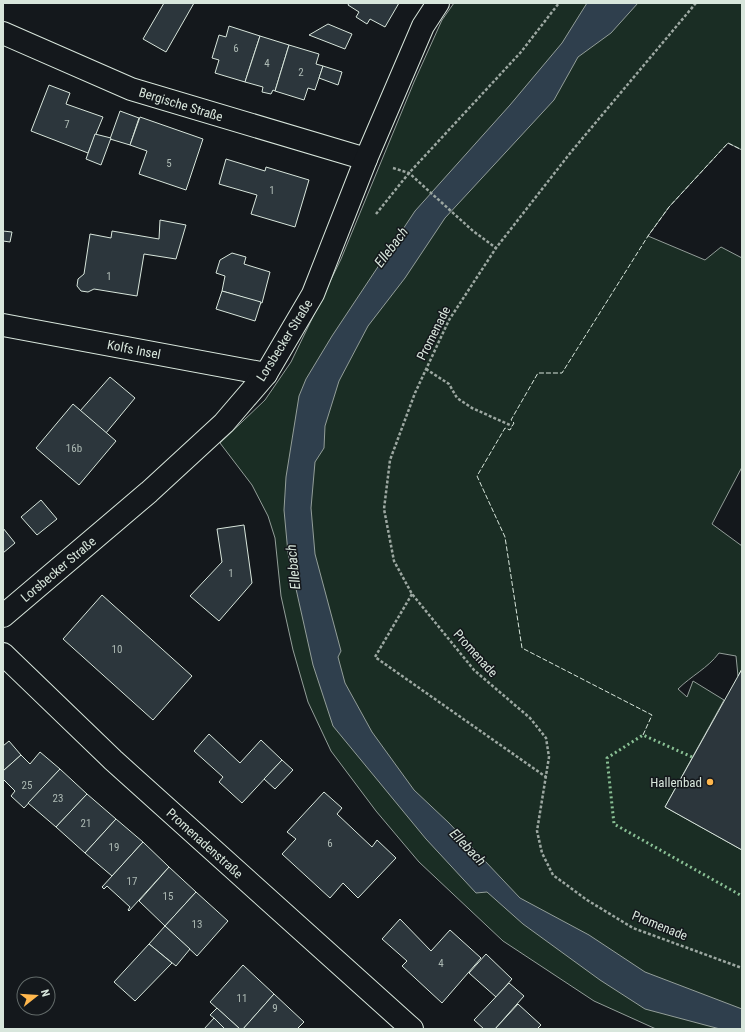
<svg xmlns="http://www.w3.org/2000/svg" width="745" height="1032" viewBox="0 0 745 1032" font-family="'Roboto Condensed',sans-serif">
<rect width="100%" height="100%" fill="#14181c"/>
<path fill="#1a2d24" stroke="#939e99" d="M 454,3 L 742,3 L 742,150 L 728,143 L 669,207 L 648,236 L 705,260 L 721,247 L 742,258 L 742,467 L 712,524 L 742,546 L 742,669 L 738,676 L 736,656 L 719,653 C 708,668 691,676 678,689 L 687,697 L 693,681 L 724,700 L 665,807 L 742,850 L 742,1029 L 656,1029 L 594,1001 L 503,941 L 419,862 L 376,811 L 331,751 L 308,702 L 293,650 L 281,596 L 275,538 L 268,516 L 252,485 L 220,443 L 265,400 L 291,362 L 341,259 L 414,82 L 442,20 Z"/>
<polygon fill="#2f3f4d" stroke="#939e99" points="587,3 638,3 611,33 578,57 554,100 445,218 405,278 368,326 339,381 325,426 324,448 315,462 311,508 315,554 341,651 338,657 345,683 372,732 414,790 449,823 520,898 589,935 645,972 742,1009 742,1029 720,1029 645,1009 600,980 523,924 487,892 476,893 426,839 333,726 313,665 288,553 284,510 286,477 299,396 306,379 332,336 415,211 510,105 562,43"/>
<g fill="#2c363c" stroke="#d8e6dc">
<polygon points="164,3 194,3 166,52 143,39"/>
<polygon points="349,3 399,3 385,27 370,19 367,24 356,17 359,12 348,5"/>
<polygon points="328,24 352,34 345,49 309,35"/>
<polygon points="229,26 260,36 245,82 215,73 219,60 212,58 219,35 226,37"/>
<polygon points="260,36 289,45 275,91 273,90 271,94 262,92 263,87 245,82"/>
<polygon points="289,45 319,54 316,64 323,66 315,90 308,88 304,100 275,91"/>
<polygon points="323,66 342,72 338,85 319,78"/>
<polygon points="49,85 70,93 66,104 103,117 88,153 31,131"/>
<polygon points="120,111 139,118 130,145 110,139"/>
<polygon points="140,117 203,139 186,190 139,174 147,151 130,145"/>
<polygon points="95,134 111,138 101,165 86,159"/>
<polygon points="226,159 265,171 266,167 309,180 295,227 251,214 257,195 219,184"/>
<polygon points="160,220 186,225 176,259 144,254 137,296 94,289 88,292 81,291 77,286 78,279 84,274 90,234 111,238 112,231 159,239"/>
<polygon points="3,231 12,232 10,242 3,241"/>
<polygon points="232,253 246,257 244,264 270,272 262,303 222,291 225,276 216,273 220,260"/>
<polygon points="222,291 261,302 255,321 216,309"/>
<polygon points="110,377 135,398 106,433 80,411"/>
<polygon points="73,404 116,441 79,485 36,448"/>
<polygon points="41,500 57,519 37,535 21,517"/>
<polygon points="244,525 252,583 219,621 190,596 222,562 217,529"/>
<polygon points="3,528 15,543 3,553"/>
<polygon points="102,595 192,676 153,720 63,639"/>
<polygon points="742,669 742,850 665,807"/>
<polygon points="209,734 240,763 261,740 282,760 242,803 219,782 223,777 194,751"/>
<polygon points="9,741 21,755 3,771 3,746"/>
<polygon points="40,752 60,769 24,808 11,796 15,791 3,779 3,771 21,755 30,764"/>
<polygon points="282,760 293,770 275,789 264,779"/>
<polygon points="60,769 87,794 56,827 28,803"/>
<polygon points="324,792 342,808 337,814 372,847 377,840 396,858 358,898 343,883 330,898 282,854 296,839 287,832"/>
<polygon points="87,794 116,819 85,853 56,827"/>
<polygon points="116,819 143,842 112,876 85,853"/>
<polygon points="143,842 169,867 129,911 128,910 130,907 107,886 104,889 102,887"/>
<polygon points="169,867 196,892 165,926 139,901"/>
<polygon points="196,892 228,921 197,956 165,926"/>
<polygon points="400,919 431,951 450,930 481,958 442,1003 402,966 407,961 382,939"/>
<polygon points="165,926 190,949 176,966 149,944"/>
<polygon points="149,944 172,963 135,1001 114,982"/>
<polygon points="486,954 512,979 496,997 469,973"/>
<polygon points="243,965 274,994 243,1029 240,1029 210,1002"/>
<polygon points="509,983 524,996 495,1029 484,1029 474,1020"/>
<polygon points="274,994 304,1022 297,1029 243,1029"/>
<polygon points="518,1004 541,1025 537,1029 495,1029"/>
<polygon points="217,1008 240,1029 225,1029 214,1018 210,1015"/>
<polygon points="214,1018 225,1029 204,1029"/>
</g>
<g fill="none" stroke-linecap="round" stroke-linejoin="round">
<defs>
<g id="street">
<polyline points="3,33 131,89 366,159"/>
<polyline points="3,325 266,374"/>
<polyline points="3,616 149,492 224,423 266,374 313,294 366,159 423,26 438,3"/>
<polyline points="3,654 113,760 412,1029"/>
</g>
</defs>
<use href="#street" stroke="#d8e6dc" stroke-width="24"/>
<g stroke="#9da8a2" stroke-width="2.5" stroke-dasharray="3 2" stroke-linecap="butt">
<polyline points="696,3 571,152 496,248 449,320 415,393 390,460 384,509 394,561 412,594 474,670 530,718 546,738 549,757 537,831 542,853 553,875 587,900 633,928 742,968"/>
<polyline points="393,168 409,173 473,231 496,248"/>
<polyline points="376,214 409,173 521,52 559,3"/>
<polyline points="426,369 449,384 457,398 472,408 512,426"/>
<polyline points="412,594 375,657 546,777"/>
</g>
<use href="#street" stroke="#14181c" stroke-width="22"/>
<polyline stroke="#8ac095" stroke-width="3" stroke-dasharray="2 3" stroke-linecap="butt" points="692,757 643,735 607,758 614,824 742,896"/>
<polyline stroke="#d8e6dc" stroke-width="1" stroke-dasharray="5 2" stroke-linecap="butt" points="643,735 652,715 522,648 505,537 477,476 505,428 510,430 514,423 511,420 538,373 562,373 648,236 669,207 728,143 742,150"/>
</g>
<circle fill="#ffb74d" stroke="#14181c" stroke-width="1.5" cx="710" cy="782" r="4"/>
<g text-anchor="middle" stroke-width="3" stroke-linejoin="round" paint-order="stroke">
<g font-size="11" fill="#adbab4">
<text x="236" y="52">6</text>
<text x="267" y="67">4</text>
<text x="301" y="76">2</text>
<text x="67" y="128">7</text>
<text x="169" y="167">5</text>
<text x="272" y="194">1</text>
<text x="109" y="280">1</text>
<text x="74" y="452">16b</text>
<text x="231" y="577">1</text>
<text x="117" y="653">10</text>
<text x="27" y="789">25</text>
<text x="58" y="802">23</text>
<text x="86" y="827">21</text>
<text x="330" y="847">6</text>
<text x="114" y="851">19</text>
<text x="132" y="885">17</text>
<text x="168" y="900">15</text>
<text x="197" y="928">13</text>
<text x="441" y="967">4</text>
<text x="242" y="1002">11</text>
<text x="275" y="1012">9</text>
</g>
<g font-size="13" fill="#d8e6dc" stroke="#14181c">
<text transform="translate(181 104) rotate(17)" y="5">Bergische Straße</text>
<text transform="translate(433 333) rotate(-63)" y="5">Promenade</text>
<text transform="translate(284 340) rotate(-58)" y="5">Lorsbecker Straße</text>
<text transform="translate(134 349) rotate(11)" y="5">Kolfs Insel</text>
<text transform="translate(58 569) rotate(-40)" y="5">Lorsbecker Straße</text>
<text transform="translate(476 653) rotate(48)" y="5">Promenade</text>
<text transform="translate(205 843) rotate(42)" y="5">Promenadenstraße</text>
<text transform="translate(660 925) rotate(22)" y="5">Promenade</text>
</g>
<g font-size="13" fill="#d8e6dc" stroke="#14181c" text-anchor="end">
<text x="702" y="787">Hallenbad</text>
</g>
<g font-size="14" font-style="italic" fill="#d8e6dc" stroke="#14181c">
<text transform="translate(391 247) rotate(-53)" y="5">Ellebach</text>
<text transform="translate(293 567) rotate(-96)" y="5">Ellebach</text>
<text transform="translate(468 847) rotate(46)" y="5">Ellebach</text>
</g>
</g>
<rect width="745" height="1032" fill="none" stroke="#d8e6dc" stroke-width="8"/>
<g transform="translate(36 996) rotate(73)"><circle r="19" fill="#14181c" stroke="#626a69"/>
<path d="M0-3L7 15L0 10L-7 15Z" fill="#ffb74d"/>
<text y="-6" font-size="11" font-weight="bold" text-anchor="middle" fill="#d8e6dc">N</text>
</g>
</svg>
